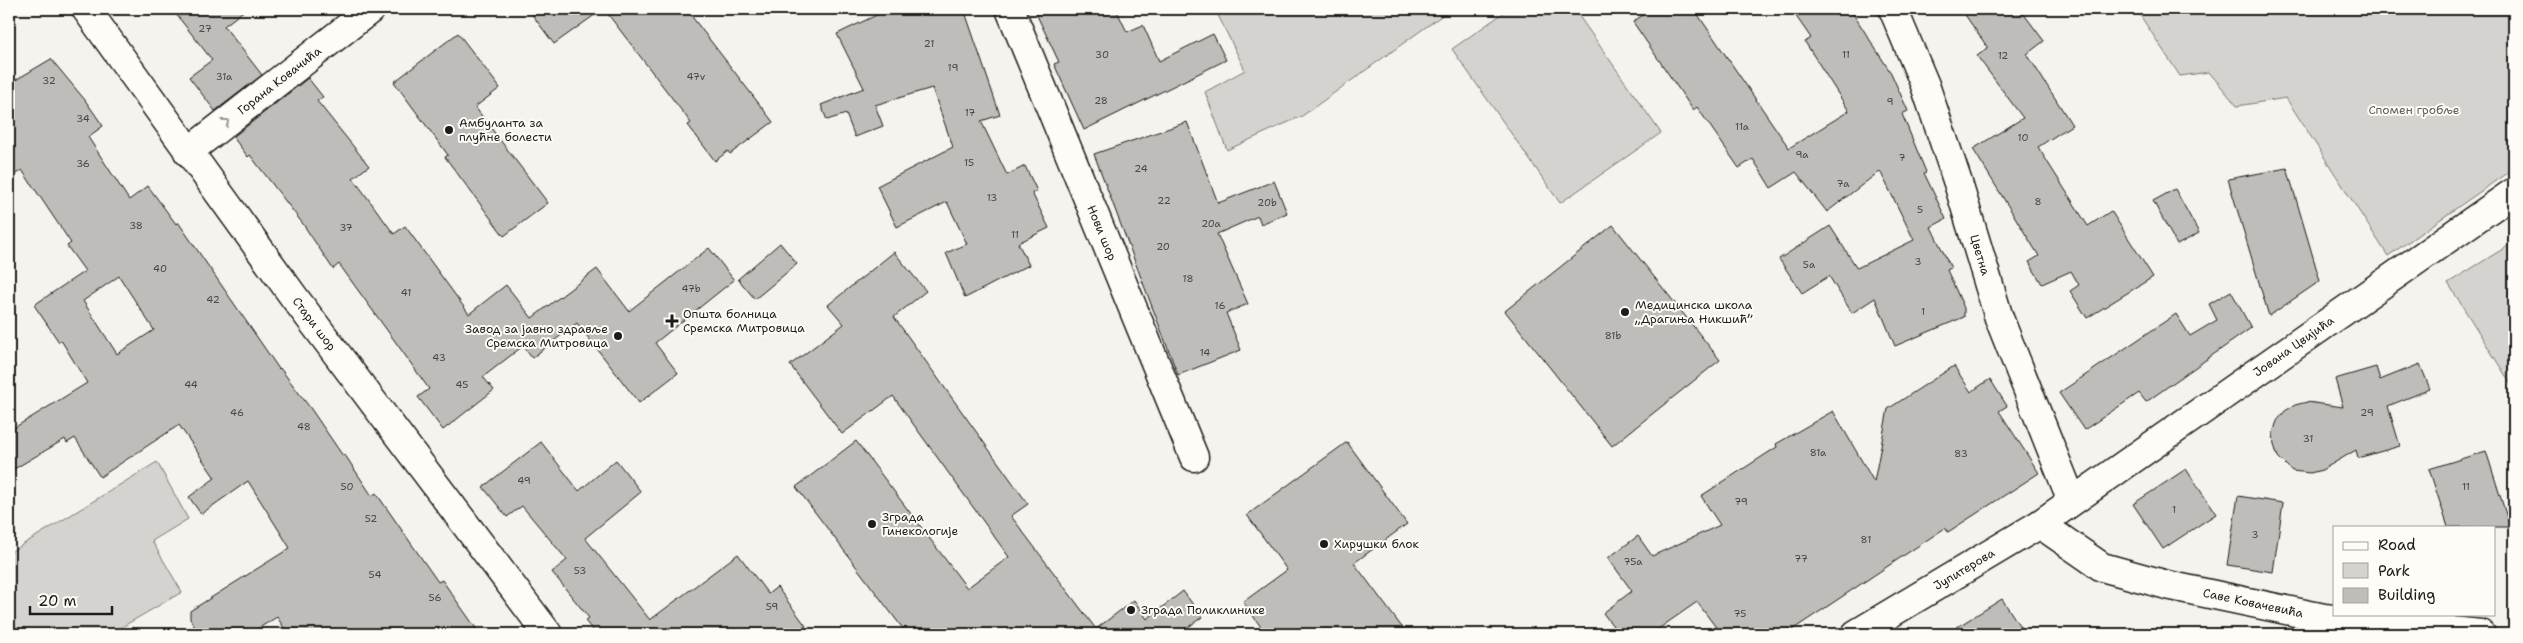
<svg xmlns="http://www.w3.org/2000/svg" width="2523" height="643" viewBox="0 0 2523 643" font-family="'Shantell Sans',sans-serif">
<rect width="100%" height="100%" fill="#f4f3ee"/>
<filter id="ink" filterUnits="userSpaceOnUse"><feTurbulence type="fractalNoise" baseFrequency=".02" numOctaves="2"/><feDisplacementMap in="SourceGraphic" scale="10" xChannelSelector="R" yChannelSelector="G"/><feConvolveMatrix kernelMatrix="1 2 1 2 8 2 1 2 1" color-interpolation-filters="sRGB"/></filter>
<g filter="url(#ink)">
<g fill="#d4d3cf" stroke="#787876">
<polygon points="1215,9 1451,9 1302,116 1227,150 1205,92 1245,70"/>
<polygon points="1509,9 1574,9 1661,133 1560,203 1452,49"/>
<polygon points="2136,9 2514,9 2514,168 2388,256 2286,98 2237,106 2209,72 2180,76"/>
<polygon points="2514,242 2514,389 2448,283"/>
<polygon points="157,462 188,519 152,541 182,592 115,631 116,634 9,634 9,553"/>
</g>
<g fill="#bebdba" stroke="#1c1c1c" fill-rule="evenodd">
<polygon points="172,9 246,9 224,26 262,75 215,111 189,77 212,60"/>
<polygon points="528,9 603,9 554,44"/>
<polygon points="604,9 686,9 773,122 730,154 728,151 715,161 688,125 691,123"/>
<polygon points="889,9 964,9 1000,115 981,121 1007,175 1025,166 1037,191 1032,193 1049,228 1018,243 1029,265 965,298 946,253 967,244 947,202 897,227 877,186 953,147 932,88 875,105 883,126 855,137 846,114 827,120 821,105 864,88 837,34"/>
<polygon points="1034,9 1116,9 1127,32 1143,25 1159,61 1213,34 1226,60 1084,130 1054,64 1059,62"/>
<polygon points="1651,9 1694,9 1789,148 1849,111 1805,42 1811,38 1791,9 1850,9 1891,73 1908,111 1902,114 1926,172 1924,173 1946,219 1931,227 1951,268 1947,270 1964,308 1964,317 1895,346 1875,298 1852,313 1829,276 1802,293 1779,259 1830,226 1857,268 1914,240 1880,171 1827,212 1796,172 1771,188 1753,159 1739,168 1697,107 1693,110 1633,22"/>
<polygon points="1961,9 2020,9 2044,41 2027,54 2072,125 2038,147 2088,226 2111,211 2153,277 2087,318 2070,291 2079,285 2071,271 2042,284 2029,262 2039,256 1973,149 2023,118 1977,56 1988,48"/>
<polygon points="458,33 500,88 475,107 548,203 504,236 445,157 448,155 394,82"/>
<path d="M 51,59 L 85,100 L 103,126 L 88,137 L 129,200 L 148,186 L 176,224 L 178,222 L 279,369 L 280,368 L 311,409 L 343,456 L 345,455 L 372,496 L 376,493 L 438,582 L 442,580 L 480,634 L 288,634 L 277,617 L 249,634 L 199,634 L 190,619 L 190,611 L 290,548 L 248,481 L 201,514 L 189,497 L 215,478 L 179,425 L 100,477 L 75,438 L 67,443 L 65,439 L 9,472 L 9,431 L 87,383 L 61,340 L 59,342 L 34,305 L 85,271 L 67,246 L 71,243 L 22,170 L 9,178 L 9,84 ZM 119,276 L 154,330 L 117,354 L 83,301 Z"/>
<polygon points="308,78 323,97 317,101 369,166 353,178 394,234 405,226 469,314 506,285 532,318 597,269 629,311 709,248 734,280 655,343 678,373 639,403 577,323 532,358 523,346 483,377 494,390 443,430 418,397 429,389 397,344 339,264 333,269 303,224 250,155 248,157 233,137"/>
<polygon points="1187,122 1218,203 1274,181 1287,213 1261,224 1258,216 1217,234 1248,304 1226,313 1241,350 1178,375 1094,154"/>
<polygon points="2287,168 2320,281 2269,316 2228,179"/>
<polygon points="2175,189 2199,233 2177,245 2153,201"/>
<polygon points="1613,225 1720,360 1612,446 1505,311"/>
<polygon points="780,243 797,264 755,299 738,279"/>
<polygon points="894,252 926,291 894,317 1028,504 1011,516 1096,629 1134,600 1147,619 1183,591 1202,617 1179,634 907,634 796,487 856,441 967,588 1009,557 893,396 842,434 790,365 844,324 828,305"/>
<polygon points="2231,291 2251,328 2146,402 2139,393 2084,430 2059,393 2176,314 2190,336 2217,320 2209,304"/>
<polygon points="2420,364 2430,389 2388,406 2400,446 2358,458 2356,450 2322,470 2310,473 2292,471 2278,457 2274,445 2273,433 2277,421 2285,411 2295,405 2307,402 2343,407 2335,379 2376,367 2380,380"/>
<polygon points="1954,366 1971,392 1990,379 2007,406 1999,411 2039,473 1948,532 1945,528 1786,634 1721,634 1697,602 1651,634 1619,634 1603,613 1632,591 1608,558 1638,536 1652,556 1720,525 1701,496 1777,447 1776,444 1833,411 1874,482 1888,409"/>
<polygon points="541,442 579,491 616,460 641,492 585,538 650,620 738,554 768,594 777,587 806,626 795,634 596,634 585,621 589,618 552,572 567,560 522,506 507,517 483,487"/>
<polygon points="1347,442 1407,524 1354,563 1407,634 1266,634 1243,602 1287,570 1247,515"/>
<polygon points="2486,451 2510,527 2448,527 2429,469"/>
<polygon points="2186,469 2216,514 2163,549 2133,504"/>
<polygon points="2238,496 2283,503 2273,572 2227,565"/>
<polygon points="2002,599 2025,634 1946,634"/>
</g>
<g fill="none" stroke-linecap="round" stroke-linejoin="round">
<defs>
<g id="minor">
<path id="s1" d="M 1010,9 L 1194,457"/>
<path id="s2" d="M 1893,9 L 1925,85 L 1958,183 L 1999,318 L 2072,501"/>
<path id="s3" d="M 188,152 L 371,9"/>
<path id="s4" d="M 2040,524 L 2102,567 L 2167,585 L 2324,618 L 2481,634"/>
<path id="s5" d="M 1856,634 L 2040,524 L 2514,192"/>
</g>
<g id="major">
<path id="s6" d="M 86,9 L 294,297 L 548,634"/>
</g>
</defs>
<use href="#minor" stroke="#1c1c1c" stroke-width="31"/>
<use href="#major" stroke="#1c1c1c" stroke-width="31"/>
<use href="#minor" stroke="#fdfcf7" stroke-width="28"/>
<use href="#major" stroke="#fdfcf7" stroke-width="28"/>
</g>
<defs><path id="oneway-chevron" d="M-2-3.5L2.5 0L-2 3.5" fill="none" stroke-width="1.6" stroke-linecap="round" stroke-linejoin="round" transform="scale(1.25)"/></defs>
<use stroke="#989794" href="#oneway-chevron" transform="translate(226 122) rotate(-38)"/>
</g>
<g fill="#1c1c1c" stroke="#fdfcf7" stroke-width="2">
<circle cx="449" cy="130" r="5"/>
<circle cx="1625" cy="312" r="5"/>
<path d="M669.5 313.5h5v5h5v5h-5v5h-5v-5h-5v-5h5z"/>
<circle cx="618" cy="336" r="5"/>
<circle cx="872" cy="524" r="5"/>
<circle cx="1324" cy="544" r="5"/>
<circle cx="1131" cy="610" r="5"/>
</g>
<g text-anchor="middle" stroke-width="4" stroke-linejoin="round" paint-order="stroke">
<g font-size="10" fill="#444">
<text x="205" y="32">27</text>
<text x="929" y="47">21</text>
<text x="1102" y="58">30</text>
<text x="1846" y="58">11</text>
<text x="2003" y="59">12</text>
<text x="953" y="71">19</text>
<text x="224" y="80">31a</text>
<text x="696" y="80">47v</text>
<text x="49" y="84">32</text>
<text x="1101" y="104">28</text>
<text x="1890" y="105">9</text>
<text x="970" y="116">17</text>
<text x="83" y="122">34</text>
<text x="1742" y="130">11a</text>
<text x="2023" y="141">10</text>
<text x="1802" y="158">9a</text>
<text x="1902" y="161">7</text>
<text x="969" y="166">15</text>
<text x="83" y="167">36</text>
<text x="1141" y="172">24</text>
<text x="1843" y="187">7a</text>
<text x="992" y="201">13</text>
<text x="1164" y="204">22</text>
<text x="2038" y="205">8</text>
<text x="1267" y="206">20b</text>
<text x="1920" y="213">5</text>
<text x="1211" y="227">20a</text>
<text x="136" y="229">38</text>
<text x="346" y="231">37</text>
<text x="1015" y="238">11</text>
<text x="1163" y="250">20</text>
<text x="1918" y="265">3</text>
<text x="1809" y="268">5a</text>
<text x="160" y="272">40</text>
<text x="1188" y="282">18</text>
<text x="691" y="292">47b</text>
<text x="406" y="296">41</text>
<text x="213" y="303">42</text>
<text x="1220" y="309">16</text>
<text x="1923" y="315">1</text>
<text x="1613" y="339">81b</text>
<text x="1205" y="356">14</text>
<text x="439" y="361">43</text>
<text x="191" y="388">44</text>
<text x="462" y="388">45</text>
<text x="237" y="416">46</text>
<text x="2367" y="416">29</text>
<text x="304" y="430">48</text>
<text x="2308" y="442">31</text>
<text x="1818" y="456">81a</text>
<text x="1961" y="457">83</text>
<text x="524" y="484">49</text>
<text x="347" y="490">50</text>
<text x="2466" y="490">11</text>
<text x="1741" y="505">79</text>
<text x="2174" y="513">1</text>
<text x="371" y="522">52</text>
<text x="2255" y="538">3</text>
<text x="1866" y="543">81</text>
<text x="1801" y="562">77</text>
<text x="1633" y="565">75a</text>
<text x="580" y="574">53</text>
<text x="375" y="578">54</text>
<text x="435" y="601">56</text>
<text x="772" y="610">59</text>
<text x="1740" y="617">75</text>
</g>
<g font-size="12" fill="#1c1c1c" stroke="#fdfcf7">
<text dy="4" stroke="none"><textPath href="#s3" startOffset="116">Горана Ковачића</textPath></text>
<text dy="4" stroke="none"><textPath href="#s1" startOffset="242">Нови шор</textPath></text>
<text dy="4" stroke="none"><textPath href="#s2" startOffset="261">Цветна</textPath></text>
<text dy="4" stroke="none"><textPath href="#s6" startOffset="389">Стари шор</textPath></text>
<text dy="4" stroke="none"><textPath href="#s5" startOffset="524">Јована Цвијића</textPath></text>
<text dy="4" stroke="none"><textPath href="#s5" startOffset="126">Јупитерова</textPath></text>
<text dy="4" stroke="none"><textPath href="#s4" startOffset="231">Саве Ковачевића</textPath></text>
</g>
<g font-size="12" fill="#5c5c5b" stroke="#fdfcf7">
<text x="2414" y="114">Спомен гробље</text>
</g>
<g font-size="12" fill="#1c1c1c" stroke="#fdfcf7" text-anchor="start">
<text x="459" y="127">Амбуланта за<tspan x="459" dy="14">плућне болести</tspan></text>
<text x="1635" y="309">Медицинска школа<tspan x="1635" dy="14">„Драгиња Никшић”</tspan></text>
<text x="683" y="318">Општа болница<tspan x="683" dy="14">Сремска Митровица</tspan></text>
<text x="608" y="333" text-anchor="end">Завод за јавно здравље<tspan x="608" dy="14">Сремска Митровица</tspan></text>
<text x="882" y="521">Зграда<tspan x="882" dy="14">Гинекологије</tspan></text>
<text x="1334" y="548">Хирушки блок</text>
<text x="1141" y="614">Зграда Поликлинике</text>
</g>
</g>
<rect width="2523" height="643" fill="none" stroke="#fdfcf7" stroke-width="30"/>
<rect x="15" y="15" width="2493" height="613" fill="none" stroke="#1c1c1c" stroke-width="2" filter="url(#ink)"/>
<rect x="2333" y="526" width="162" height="90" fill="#fdfcf7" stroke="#a3a29f"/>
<rect x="2343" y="542" width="25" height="8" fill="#fdfcf7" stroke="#a3a29f"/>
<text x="2378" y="550" font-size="15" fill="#1c1c1c">Road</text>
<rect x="2343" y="563" width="25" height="15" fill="#d4d3cf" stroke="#a3a29f"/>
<text x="2378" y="576" font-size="15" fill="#1c1c1c">Park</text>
<rect x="2343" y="588" width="25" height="15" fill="#bebdba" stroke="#a3a29f"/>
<text x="2378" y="600" font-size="15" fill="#1c1c1c">Building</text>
<path d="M30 606v8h82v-8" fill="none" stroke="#1c1c1c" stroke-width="2.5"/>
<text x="38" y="606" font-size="15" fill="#1c1c1c" stroke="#fdfcf7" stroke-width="4" paint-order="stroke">20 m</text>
</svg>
